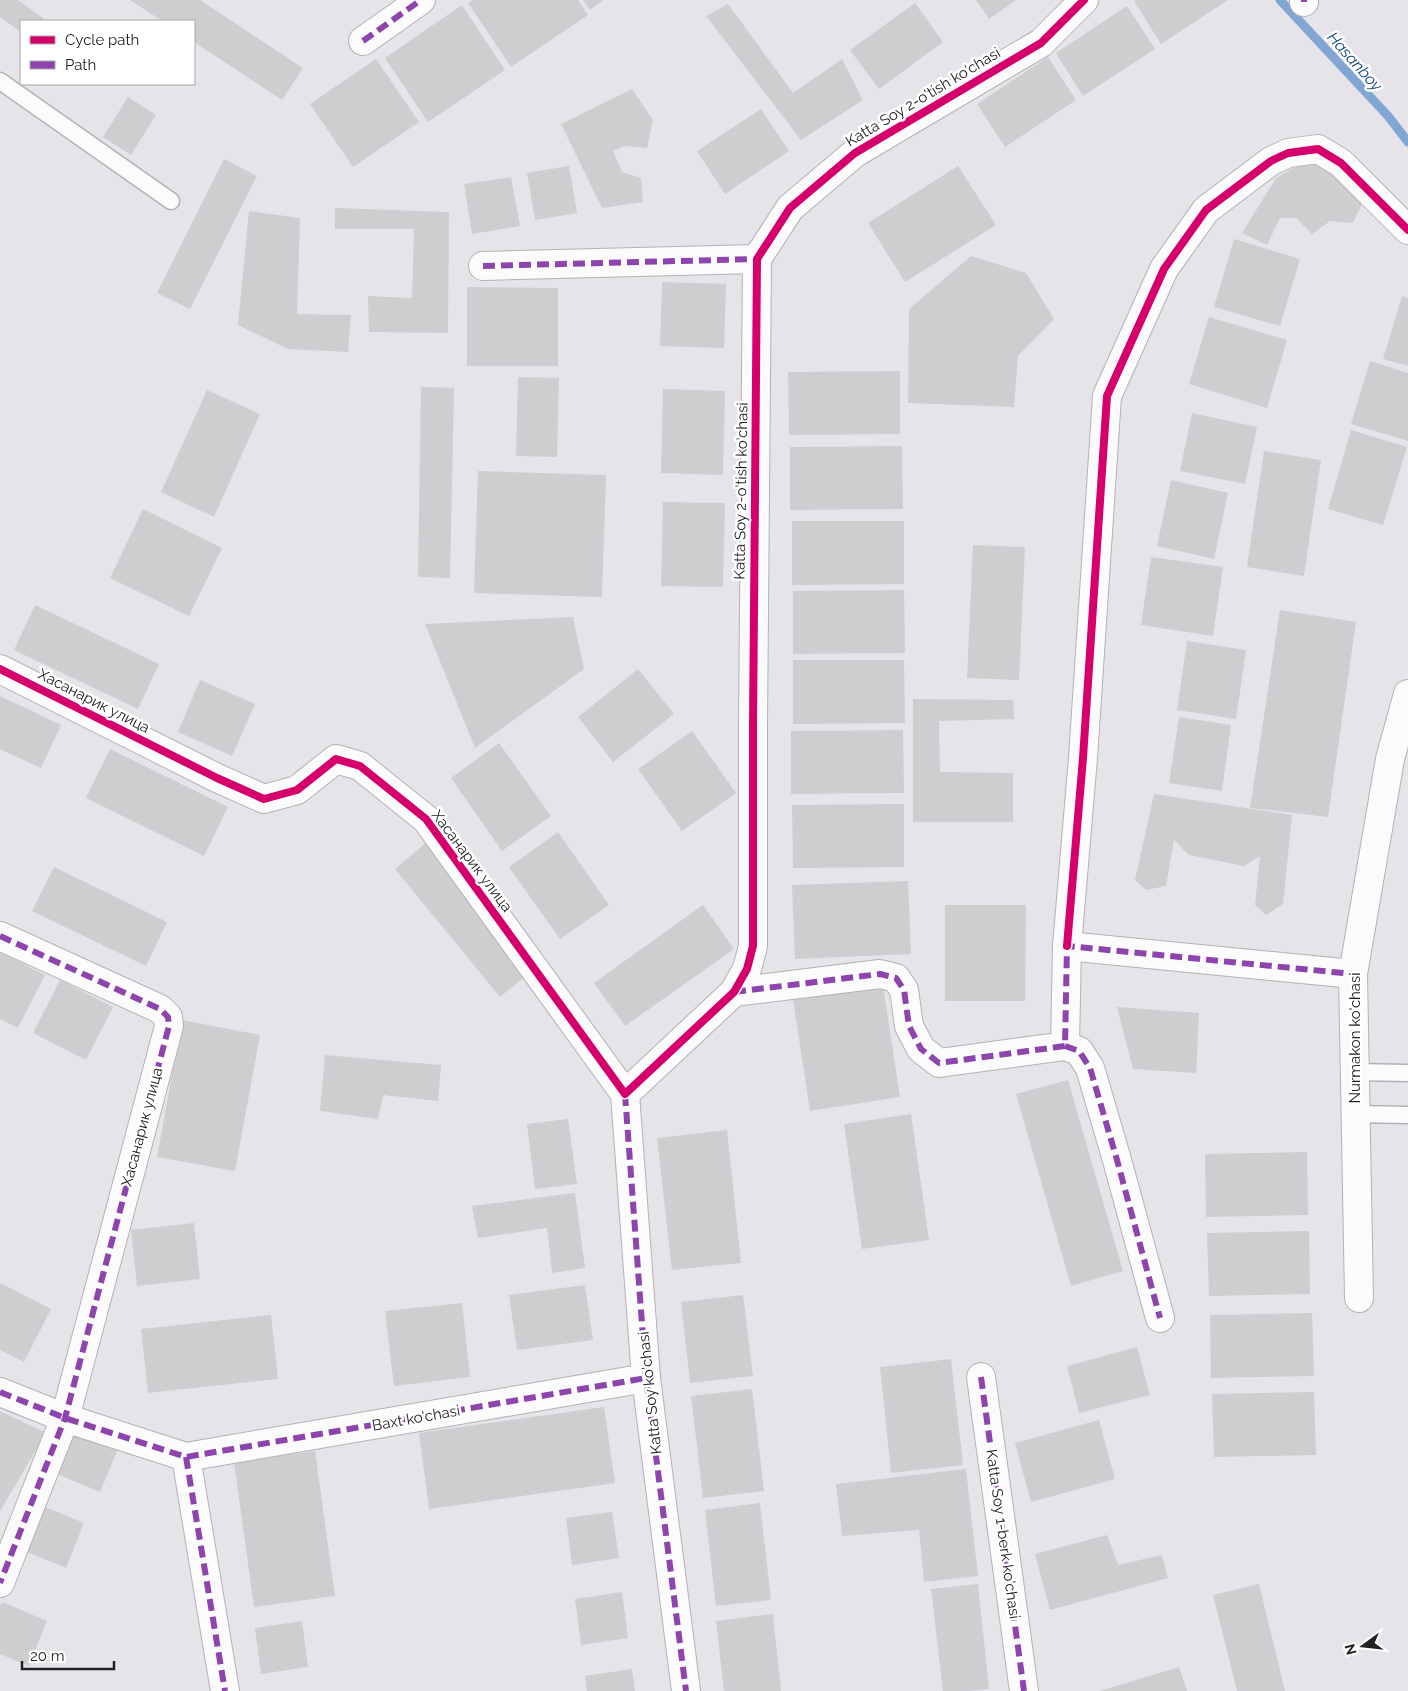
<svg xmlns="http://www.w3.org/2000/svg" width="1408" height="1691" viewBox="0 0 1408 1691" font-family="Raleway,sans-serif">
<rect width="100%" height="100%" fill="#e6e4e9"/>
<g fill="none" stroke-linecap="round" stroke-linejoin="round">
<polyline stroke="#82a6d3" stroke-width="9" points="1280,0 1388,116 1408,142"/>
</g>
<g fill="#cfcdd0">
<polygon points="0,0 18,0 47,21 21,21 21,32 0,17"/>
<polygon points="130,0 200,0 303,68 282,100 194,42 194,21 162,21"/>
<polygon points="473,0 578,0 588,15 511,67 468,3"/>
<polygon points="583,0 604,0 590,10"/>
<polygon points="976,0 1016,0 989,19"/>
<polygon points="1136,0 1228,0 1161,44 1134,1"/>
<polygon points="915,3 943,42 879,89 850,50"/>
<polygon points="728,4 793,93 842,59 863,100 801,140 706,16"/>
<polygon points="462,5 505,70 428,122 385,58"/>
<polygon points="1127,6 1155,49 1083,96 1056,53"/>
<polygon points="1048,57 1076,100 1005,147 977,104"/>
<polygon points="376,59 419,122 353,167 310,104"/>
<polygon points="632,89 653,120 647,148 624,146 613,151 622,172 641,178 643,202 602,208 561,124"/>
<polygon points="128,97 156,115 131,155 103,137"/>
<polygon points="761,109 789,151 725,194 697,151"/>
<polygon points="1317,154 1366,196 1353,223 1330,221 1312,234 1296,218 1280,218 1267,245 1242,233 1276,178"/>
<polygon points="224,159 257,176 190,309 157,293"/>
<polygon points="569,166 577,213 535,220 527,173"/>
<polygon points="958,166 996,225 905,282 868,223"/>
<polygon points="511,177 520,226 472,234 464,184"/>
<polygon points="335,208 449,212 448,333 369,332 368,296 412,298 414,229 335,229"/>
<polygon points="249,211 300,218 297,314 351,315 348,352 288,349 238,325"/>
<polygon points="1234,239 1300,259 1280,326 1214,307"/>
<polygon points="971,256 1026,273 1054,319 1018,356 1014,407 908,403 909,309"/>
<polygon points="662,282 726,284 724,348 660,346"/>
<polygon points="467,287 558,288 558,366 467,366"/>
<polygon points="1402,296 1408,298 1408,366 1383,359"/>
<polygon points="1209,317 1287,340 1267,408 1189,384"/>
<polygon points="1370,361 1408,373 1408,441 1351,424"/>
<polygon points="900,371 900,434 789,435 788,372"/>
<polygon points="518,377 559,378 557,457 516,456"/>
<polygon points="421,387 454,388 450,578 418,577"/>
<polygon points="663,389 725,391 723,475 661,473"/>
<polygon points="207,390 260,414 214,517 161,492"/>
<polygon points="1192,413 1257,427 1245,484 1180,471"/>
<polygon points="1351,430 1407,447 1383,525 1328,509"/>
<polygon points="902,446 903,509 790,510 790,447"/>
<polygon points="1264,451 1321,460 1304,576 1247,567"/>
<polygon points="478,471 606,475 602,597 474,593"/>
<polygon points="1171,480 1228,493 1214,559 1157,546"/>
<polygon points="663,502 725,503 723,587 661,586"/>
<polygon points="143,509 222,548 189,616 110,578"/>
<polygon points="792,521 904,521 904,584 792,585"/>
<polygon points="973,545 1025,547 1019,680 967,678"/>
<polygon points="1151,557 1223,567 1213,636 1141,625"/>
<polygon points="904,590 905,653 793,654 793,591"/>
<polygon points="35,605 159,664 138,709 14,650"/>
<polygon points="1280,610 1356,622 1328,817 1250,808"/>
<polygon points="573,617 584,669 475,748 425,624"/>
<polygon points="1187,641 1246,650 1236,719 1177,710"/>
<polygon points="793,660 904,660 905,723 793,724"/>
<polygon points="638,669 674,714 613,762 578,717"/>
<polygon points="200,680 255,704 232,756 178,732"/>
<polygon points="0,696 61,725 41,768 0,749"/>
<polygon points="913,699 1013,700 1014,719 939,721 940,772 1013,773 1013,822 913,822"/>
<polygon points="1179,717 1231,725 1222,791 1169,783"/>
<polygon points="903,730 904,793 791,794 791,731"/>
<polygon points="692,731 736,793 682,831 638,769"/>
<polygon points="499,743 551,816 502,851 451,778"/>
<polygon points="110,749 228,807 204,856 86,798"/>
<polygon points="1154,794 1292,815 1283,904 1266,915 1255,905 1260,856 1244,866 1189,855 1174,840 1166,886 1146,890 1135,880"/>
<polygon points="904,804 904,867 793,868 792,805"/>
<polygon points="558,832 609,905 560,939 509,867"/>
<polygon points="428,841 534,969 500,997 395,869"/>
<polygon points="54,867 167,922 146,966 32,911"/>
<polygon points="908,881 911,954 795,959 792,885"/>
<polygon points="703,905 734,949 625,1026 594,983"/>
<polygon points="945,905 1026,905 1025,1001 945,1001"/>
<polygon points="0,952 45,975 18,1028 0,1019"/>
<polygon points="882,979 900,1097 810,1111 792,993"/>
<polygon points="60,980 113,1007 86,1060 33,1033"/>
<polygon points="1117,1007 1199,1013 1196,1073 1133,1069"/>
<polygon points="182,1020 260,1035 235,1171 157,1157"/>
<polygon points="325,1055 441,1065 438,1101 383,1095 378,1119 320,1111"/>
<polygon points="1068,1080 1123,1271 1071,1286 1016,1094"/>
<polygon points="911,1114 929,1240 862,1249 844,1124"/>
<polygon points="568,1119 577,1184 535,1189 527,1124"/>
<polygon points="727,1130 741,1263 672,1270 657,1138"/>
<polygon points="1307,1152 1308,1215 1206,1217 1205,1154"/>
<polygon points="575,1193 585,1268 552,1273 547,1228 478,1238 472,1206"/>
<polygon points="194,1223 200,1279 137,1286 131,1230"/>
<polygon points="1309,1231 1310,1294 1209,1296 1207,1233"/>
<polygon points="0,1283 51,1309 24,1362 0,1350"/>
<polygon points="585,1285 593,1340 517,1350 509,1295"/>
<polygon points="743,1295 753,1376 690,1383 681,1302"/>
<polygon points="462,1303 470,1377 394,1386 385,1311"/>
<polygon points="1312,1313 1314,1376 1211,1378 1210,1315"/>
<polygon points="271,1315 278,1379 148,1393 141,1329"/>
<polygon points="1137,1347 1150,1395 1079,1413 1067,1366"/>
<polygon points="951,1359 963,1465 891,1473 880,1367"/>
<polygon points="752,1389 764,1491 703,1498 691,1396"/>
<polygon points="1314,1392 1316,1455 1214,1457 1212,1394"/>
<polygon points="604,1407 615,1483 429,1509 419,1433"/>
<polygon points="0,1411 46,1433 0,1511"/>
<polygon points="1099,1420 1115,1479 1031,1502 1015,1443"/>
<polygon points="73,1428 119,1447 100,1492 55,1473"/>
<polygon points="315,1451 335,1596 254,1607 234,1462"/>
<polygon points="966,1469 978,1576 924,1582 919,1530 842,1536 836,1484"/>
<polygon points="760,1503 771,1600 716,1606 705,1510"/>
<polygon points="38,1504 84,1523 66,1568 20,1549"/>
<polygon points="612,1512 619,1558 572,1565 566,1518"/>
<polygon points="1107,1535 1118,1565 1162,1555 1168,1578 1050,1610 1035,1554"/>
<polygon points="978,1584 989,1689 968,1691 943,1691 931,1589"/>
<polygon points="1259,1584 1285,1691 1237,1691 1213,1595"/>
<polygon points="622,1592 628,1638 581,1645 575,1599"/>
<polygon points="2,1602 47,1621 29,1666 0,1654 0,1606"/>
<polygon points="773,1614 781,1691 724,1691 716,1621"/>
<polygon points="302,1621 308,1667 261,1674 255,1628"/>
<polygon points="1179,1667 1187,1691 1100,1691"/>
<polygon points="632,1669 635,1691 587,1691 585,1676"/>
</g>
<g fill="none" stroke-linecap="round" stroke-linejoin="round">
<defs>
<g id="service">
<polyline points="0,81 171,201"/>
<polyline points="1354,1072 1408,1073"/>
<polyline points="1355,1114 1408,1115"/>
</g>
<g id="minor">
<polyline points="1304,2 1304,0"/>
<polyline points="363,41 421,0"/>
<polyline points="483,266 757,259"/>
<polyline points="0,669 217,778 264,799 297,790 336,759 360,766 426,819 625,1094"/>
<polyline points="0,936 160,1009 168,1017 169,1026 65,1418 0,1583"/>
<polyline points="1067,946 1083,758 1107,396 1164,269 1206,210 1271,161 1288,153 1318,149 1341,163 1408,230"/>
<polyline points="734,992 880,974 896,978 904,990 909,1026 921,1049 939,1063 1065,1046 1067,946 1353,974"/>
<polyline points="1065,1046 1079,1051 1090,1068 1117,1160 1160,1318"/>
<polyline points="625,1094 734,992 747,969 753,946 753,726 757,259 790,208 855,153 1041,43 1084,0"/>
<polyline points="625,1094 646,1378 686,1691"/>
<polyline points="1359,1298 1353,974 1390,759 1408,694"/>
<polyline points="981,1377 1024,1691"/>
<polyline points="0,1392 65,1418 186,1457 646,1378"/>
<polyline points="186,1457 225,1691"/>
</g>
</defs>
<use href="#service" stroke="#b3b1b5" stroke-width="19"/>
<use href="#minor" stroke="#b3b1b5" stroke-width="30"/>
<use href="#service" stroke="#fbfbfc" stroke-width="16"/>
<use href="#minor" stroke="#fbfbfc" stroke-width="28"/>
<g stroke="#8e44ad" stroke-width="6" stroke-dasharray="12 6" stroke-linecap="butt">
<polyline points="1304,2 1304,0"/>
<polyline points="363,41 421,0"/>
<polyline points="483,266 757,259"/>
<polyline points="0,936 160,1009 168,1017 169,1026 65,1418 0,1583"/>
<polyline points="734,992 880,974 896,978 904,990 909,1026 921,1049 939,1063 1065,1046 1067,946 1353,974"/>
<polyline points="1065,1046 1079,1051 1090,1068 1117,1160 1160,1318"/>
<polyline points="625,1094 646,1378 686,1691"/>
<polyline points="981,1377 1024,1691"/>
<polyline points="0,1392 65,1418 186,1457 646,1378"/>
<polyline points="186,1457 225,1691"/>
</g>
<defs>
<g id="cycleway">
<polyline points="0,669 217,778 264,799 297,790 336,759 360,766 426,819 625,1094 734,992 747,969 753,946 753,726 757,259 790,208 855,153 1041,43 1084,0"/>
<polyline points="1067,946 1083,758 1107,396 1164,269 1206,210 1271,161 1288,153 1318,149 1341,163 1408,230"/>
</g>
</defs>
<use href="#cycleway" stroke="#fff" stroke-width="11"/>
<use href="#cycleway" stroke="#d6006c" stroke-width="8"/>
</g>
<g text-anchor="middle" stroke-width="5" stroke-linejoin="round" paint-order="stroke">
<g font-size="15" fill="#212023" stroke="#fff">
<text transform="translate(923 97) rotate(-31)" y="5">Katta Soy 2-o'tish ko'chasi</text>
<text transform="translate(741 491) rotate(-89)" y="5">Katta Soy 2-o'tish ko'chasi</text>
<text transform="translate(94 701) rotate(27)" y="5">Хасанарик улица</text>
<text transform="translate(472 861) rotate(53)" y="5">Хасанарик улица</text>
<text transform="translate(1355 1038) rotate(-90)" y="5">Nurmakon ko'chasi</text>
<text transform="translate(142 1127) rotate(-75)" y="5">Хасанарик улица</text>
<text transform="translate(650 1393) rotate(-96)" y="5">Katta Soy ko'chasi</text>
<text transform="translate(416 1418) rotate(-10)" y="5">Baxt ko'chasi</text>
<text transform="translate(1003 1534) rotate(82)" y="5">Katta Soy 1-berk ko'chasi</text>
</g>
<g font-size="16" font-style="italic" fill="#0f467f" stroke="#fff">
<text transform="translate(1355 61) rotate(48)" y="6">Hasanboy</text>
</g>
</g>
<rect x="20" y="20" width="175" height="65" fill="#ffffff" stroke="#a6a6a7"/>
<rect x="30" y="36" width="25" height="8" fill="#d6006c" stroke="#a6a6a7"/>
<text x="65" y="45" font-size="15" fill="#212023">Cycle path</text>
<rect x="30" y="61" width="25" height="8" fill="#8e44ad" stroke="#a6a6a7"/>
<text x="65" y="70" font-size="15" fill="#212023">Path</text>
<g transform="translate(1363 1646) rotate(255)" stroke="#ffffff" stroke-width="4" paint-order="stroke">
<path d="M0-4L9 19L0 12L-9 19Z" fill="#212023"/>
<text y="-8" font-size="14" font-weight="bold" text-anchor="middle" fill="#212023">N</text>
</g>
<path d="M22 1661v8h92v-8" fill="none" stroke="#212023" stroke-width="2.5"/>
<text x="30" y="1661" font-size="15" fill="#212023" stroke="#ffffff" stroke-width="4" paint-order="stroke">20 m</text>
</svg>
